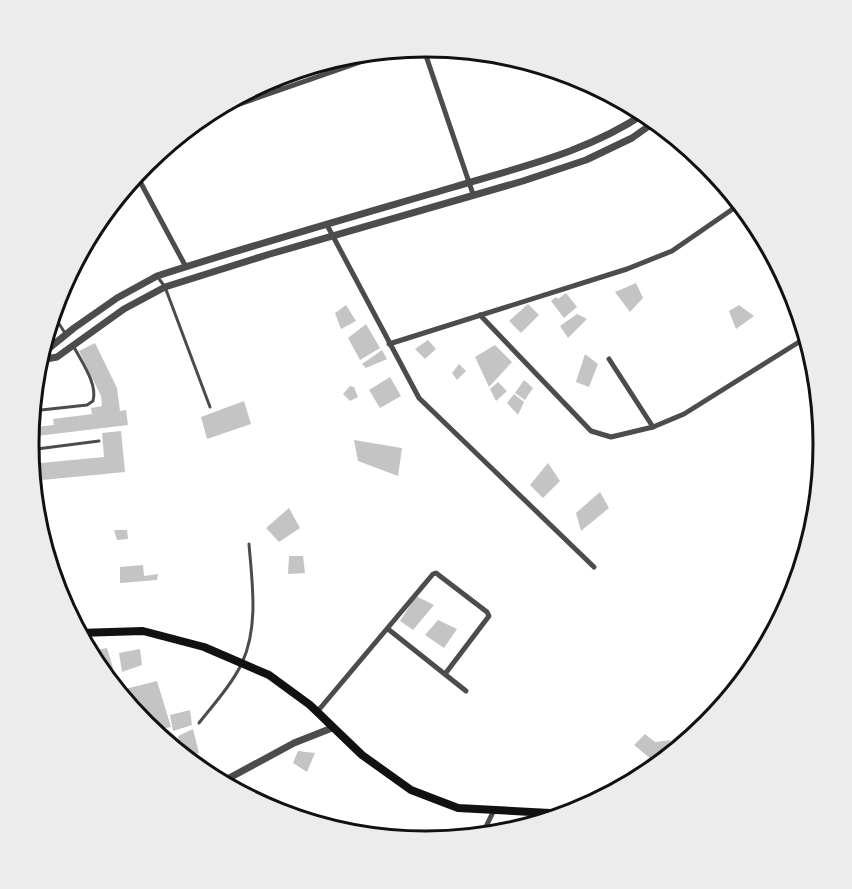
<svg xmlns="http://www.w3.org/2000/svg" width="852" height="889" viewBox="0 0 852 889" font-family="Ubuntu,sans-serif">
<rect width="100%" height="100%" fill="#fff"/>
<g fill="#c4c4c4">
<polygon points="636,283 643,298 630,312 615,292"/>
<polygon points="566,293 577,307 564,318 551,301 556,297 558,299"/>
<polygon points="528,304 539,315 521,333 509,321"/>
<polygon points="346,305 356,321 341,329 335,313"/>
<polygon points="739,305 754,316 736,329 729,311"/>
<polygon points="577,314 587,319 568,338 560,326"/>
<polygon points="366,324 380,348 360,360 348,338"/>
<polygon points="428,340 436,349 425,359 415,349"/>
<polygon points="95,343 117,388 120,411 126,410 128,425 37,436 36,427 54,425 53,419 92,414 91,408 102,406 101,396 79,351"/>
<polygon points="495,345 512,362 489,387 475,357"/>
<polygon points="382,350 387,359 366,368 362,364"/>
<polygon points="585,354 598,364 589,387 576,382"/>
<polygon points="459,364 466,371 457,380 452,373"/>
<polygon points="390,377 401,396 380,408 369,390"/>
<polygon points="524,380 533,388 525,400 515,393"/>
<polygon points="498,382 507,391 496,401 490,389"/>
<polygon points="350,386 354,387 358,397 350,401 343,394"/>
<polygon points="514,394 524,402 518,415 507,403"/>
<polygon points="244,401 251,424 207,439 201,417"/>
<polygon points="121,431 125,472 32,481 30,464 104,457 102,433"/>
<polygon points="354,440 402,448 398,476 358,461"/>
<polygon points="548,463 560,481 543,498 530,485"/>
<polygon points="600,492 609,508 581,531 576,513"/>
<polygon points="289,508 300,528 279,542 266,528"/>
<polygon points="114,530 127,530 128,539 117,540"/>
<polygon points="289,556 303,556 305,573 288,574"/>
<polygon points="143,565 144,576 158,574 157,580 120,583 120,567"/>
<polygon points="416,596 434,605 413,630 400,621"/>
<polygon points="438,620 457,629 444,648 425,635"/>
<polygon points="107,648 113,668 101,672 88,652"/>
<polygon points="140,649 142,665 122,672 119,653"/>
<polygon points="157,681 171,727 151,731 117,691"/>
<polygon points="190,710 192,725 173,731 170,715"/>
<polygon points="193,729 199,753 184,758 181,755 178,736"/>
<polygon points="645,734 655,742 671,740 656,763 634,745"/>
<polygon points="298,751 315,753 307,772 293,763"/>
<polygon points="513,823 526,827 511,832"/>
<polygon points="333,825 342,831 341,832 331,829"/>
</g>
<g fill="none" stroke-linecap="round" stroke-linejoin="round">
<g stroke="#4c4c4c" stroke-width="3">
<polyline points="323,62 329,64 334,71"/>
<polyline points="278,90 289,75 294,71"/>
<polyline points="157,276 165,287 210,407"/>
<polyline points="52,313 65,333"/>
<path d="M 32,411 L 87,405 L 93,401 C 98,384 81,361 74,347"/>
<polyline points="29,450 99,441"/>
<path d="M 199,723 C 214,704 232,684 242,663 C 259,626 252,582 249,544"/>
</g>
<g stroke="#4c4c4c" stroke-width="5">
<polyline points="423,47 473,194"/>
<polyline points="202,117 395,50"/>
<polyline points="136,174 186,267"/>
<polyline points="327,225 419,398 594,567"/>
<polyline points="480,315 591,431 611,437 653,427 684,414 807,337"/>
<polyline points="389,344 627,269 672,251 740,204"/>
<polyline points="609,359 653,427"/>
<polyline points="388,629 466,691"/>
<polyline points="317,712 433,574 436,573 487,612 489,616 445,674"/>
<polyline points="481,837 494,810"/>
</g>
<g stroke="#4c4c4c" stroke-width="7">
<polyline points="41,360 57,357 124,309 165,287 270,254 523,181 586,160 632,138 656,121"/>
<path d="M 37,364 L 48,349 L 74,328 L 117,298 L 157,276 C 256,244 355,216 454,187 C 520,167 588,152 645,113"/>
<polyline points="33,399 41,360"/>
<polyline points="220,783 294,743 332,728"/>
</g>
<polyline stroke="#111" stroke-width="8" points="78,633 143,631 204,647 269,675 310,705 362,755 411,790 458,808 569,814"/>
</g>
<path d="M0 0H852V889H0ZM39 444a387 387 0 1 1 774 0a387 387 0 1 1-774 0Z" fill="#ececec" fill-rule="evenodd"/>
<path fill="none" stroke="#111" stroke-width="3" d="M39 444a387 387 0 1 1 774 0a387 387 0 1 1-774 0Z"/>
</svg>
